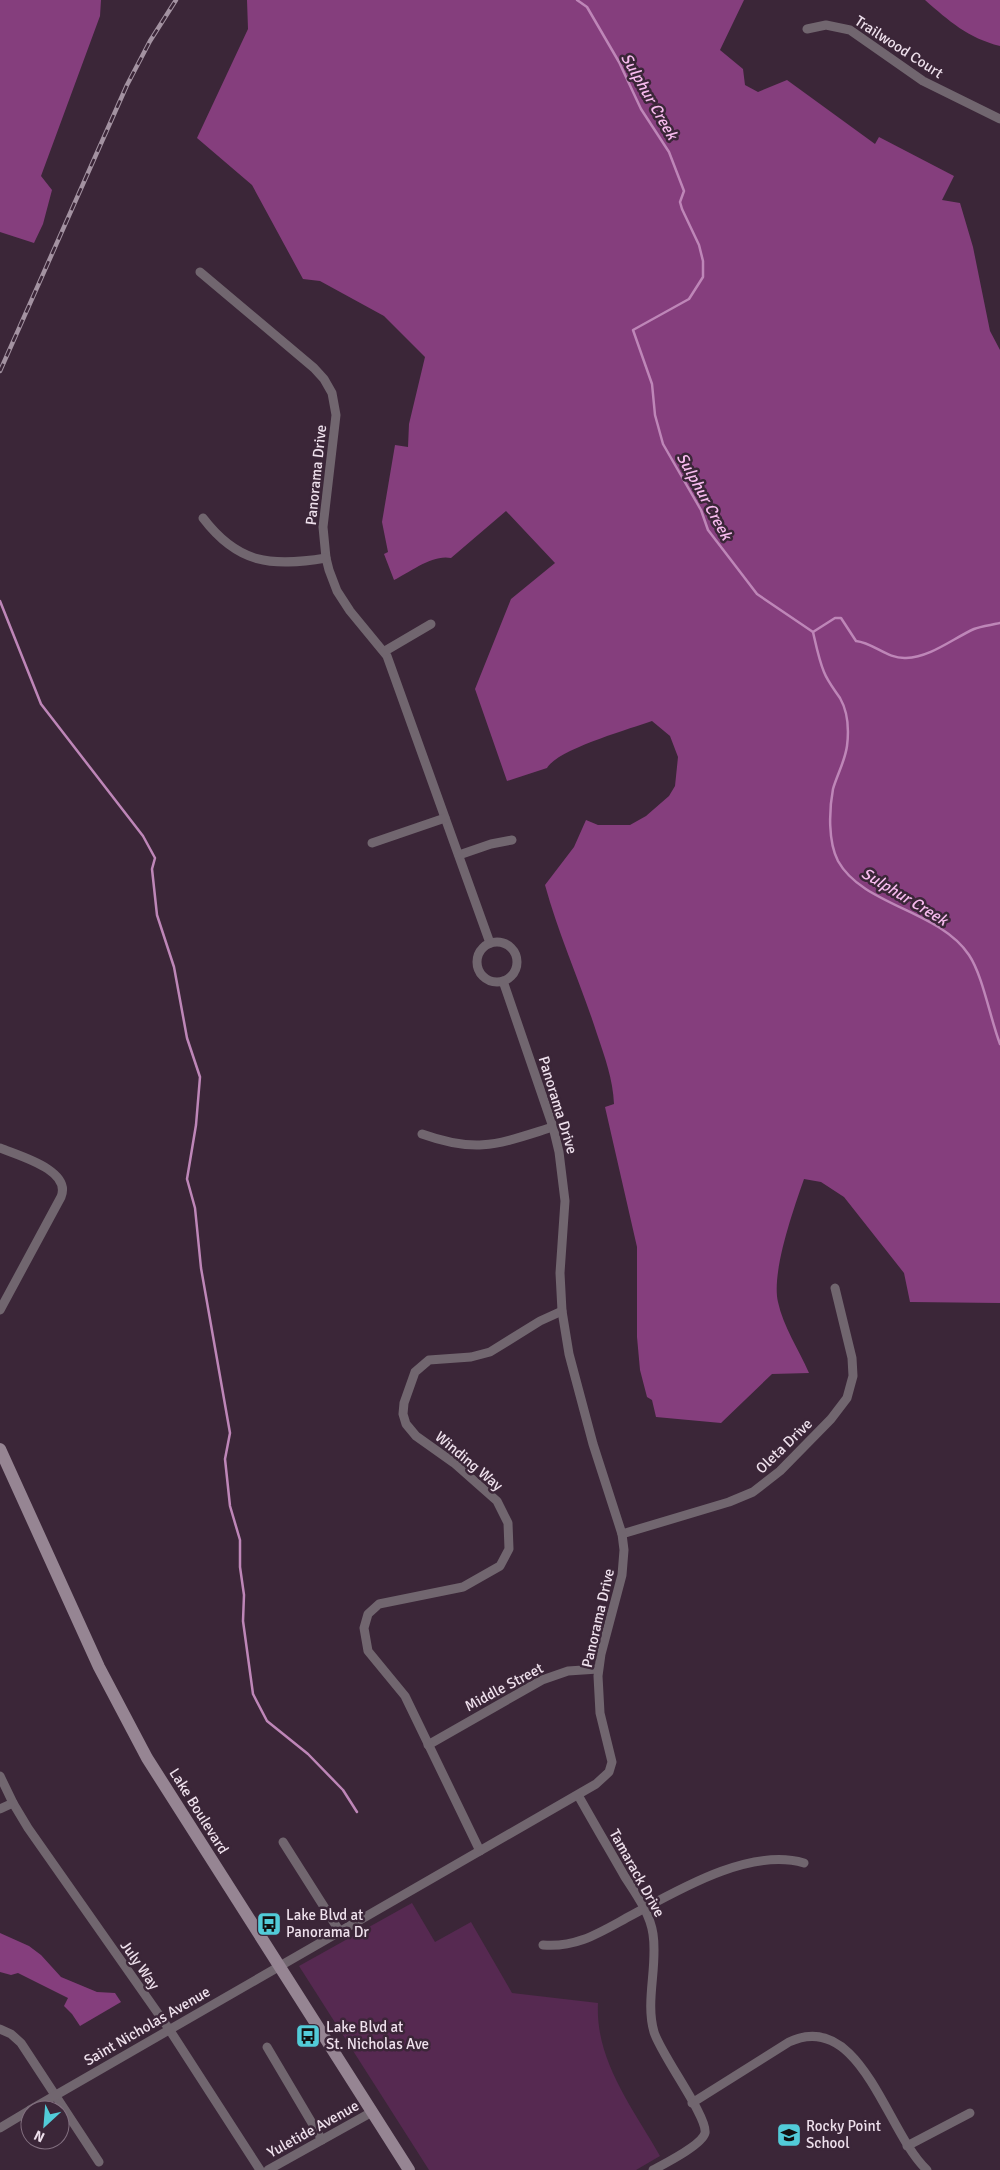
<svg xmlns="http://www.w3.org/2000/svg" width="1000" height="2170" viewBox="0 0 1000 2170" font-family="Signika,sans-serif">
<rect width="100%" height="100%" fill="#3b2638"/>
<path fill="#562951" d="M 412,1903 L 435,1942 L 471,1922 L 512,1993 L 598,2003 C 595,2061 633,2108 660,2156 L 636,2170 L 429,2170 L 299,1966 Z"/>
<g fill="#853e7d">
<polygon points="0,0 101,0 100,16 41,176 52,190 43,224 34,243 0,232"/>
<path d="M 247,0 L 744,0 L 720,50 L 743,69 L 745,85 L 758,92 L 787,80 L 875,144 L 879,137 L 954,176 L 942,200 L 960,203 L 973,247 L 990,331 L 1000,350 L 1000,1303 L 910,1302 L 904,1273 L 844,1197 L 821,1182 L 804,1179 C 794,1208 771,1272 778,1302 C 783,1326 799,1350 809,1373 L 772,1374 L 721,1423 L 656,1417 L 652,1400 L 647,1397 L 640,1370 L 637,1337 L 637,1247 L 605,1107 L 614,1104 C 613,1079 605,1058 597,1034 C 581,984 559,936 545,885 L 574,847 L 586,820 L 598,825 L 630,825 L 646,816 L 669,796 L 675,786 L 678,757 L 670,736 L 652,721 C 630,729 558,749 547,768 L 507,781 L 475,689 L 511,599 L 555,563 L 506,511 L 451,558 C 433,554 410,572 394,580 L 384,554 L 388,552 L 382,522 L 395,445 L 408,447 L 409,424 L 425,357 L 384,316 L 320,281 L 303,279 L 252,185 L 197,138 L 248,29 Z"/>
<path d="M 925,0 L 1000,0 L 1000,46 C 968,38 949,21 925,0 Z"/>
<polygon points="0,1933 29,1946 41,1955 61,1977 97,1992 115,1993 121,2002 80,2026 72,2014 64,2006 68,1998 18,1973 11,1975 0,1972"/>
</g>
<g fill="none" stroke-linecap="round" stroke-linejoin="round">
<g stroke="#be86b8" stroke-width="2.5">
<path d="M 577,0 L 587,7 L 619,62 L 641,109 L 669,152 L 684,191 L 680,202 L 682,209 L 699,245 L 703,261 L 703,277 L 689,299 L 633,330 L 652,384 L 655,415 L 663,444 L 701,510 L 708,530 L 757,594 L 813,632 C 816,645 819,660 824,672 C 828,682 834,689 840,698 C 848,712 849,730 847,746 C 845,761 837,775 833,789 C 829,810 828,842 838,861 C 863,906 939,910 969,955 C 983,976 990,1018 1000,1044"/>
<polyline points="0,601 41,704 143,836 155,858 152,869 157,915 174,967 187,1038 200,1077 196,1125 187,1179 195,1208 201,1268 230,1433 225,1459 230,1506 240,1540 240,1567 244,1595 243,1621 253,1694 267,1721 308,1754 343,1790 357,1812"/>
<path d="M 813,632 L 835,618 L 841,618 L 856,641 C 874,643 887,659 906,658 C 931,657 952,639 974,629 C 981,626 992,625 1000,623"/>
</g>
<g stroke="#71666f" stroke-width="9">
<polyline points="807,29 826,25 850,30 923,81 1000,119"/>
<polyline points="200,272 314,368 324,379 332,393 336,415 323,527 326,558 329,570 337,591 350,611 387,656 490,943"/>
<path d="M 203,518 C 238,564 271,567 326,558"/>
<polyline points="385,651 431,624"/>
<polyline points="372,843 445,818"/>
<polyline points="459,855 491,844 512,840"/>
<circle cx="497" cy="962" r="20"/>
<path d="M 422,1134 C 478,1154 498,1144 553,1127"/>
<path d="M 0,1148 C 19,1156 72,1170 61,1197 L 0,1310"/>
<polyline points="622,1534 729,1502 753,1492 780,1471 831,1419 847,1398 853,1376 852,1358 835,1288"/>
<polyline points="428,1745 542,1680 568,1671 598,1669"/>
<polyline points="0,1776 13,1803 28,1828 169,2029 260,2170"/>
<path d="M 578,1795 C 593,1822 609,1849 625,1877 C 636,1894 650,1913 653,1934 C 658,1966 645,2001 654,2032 C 661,2055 708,2117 705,2133 C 702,2145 664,2164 653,2170"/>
<polyline points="0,1809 13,1803"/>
<polyline points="283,1842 340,1932"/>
<polyline points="480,1851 405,1696 368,1651 364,1628 368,1614 379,1604 463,1587 500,1566 509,1549 508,1523 497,1501 454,1463 416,1436 406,1424 403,1414 404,1403 415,1372 429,1360 471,1357 490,1352 540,1321 562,1311"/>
<path d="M 543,1945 C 578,1948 602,1931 632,1915 C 678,1890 750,1847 804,1863"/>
<polyline points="0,2029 11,2034 21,2043 99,2162"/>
<polyline points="267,2047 322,2140"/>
<path d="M 692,2103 L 789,2042 C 861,2008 887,2134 927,2170"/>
<polyline points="30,2110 596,1784 609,1772 612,1762 600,1713 598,1676 601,1654 622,1575 624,1550 622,1534 593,1444 569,1354 562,1311 560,1273 565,1201 559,1152 553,1127 503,981"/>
<polyline points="0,2128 30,2110"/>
<polyline points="907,2146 970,2113"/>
<polyline points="268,2170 372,2112"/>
</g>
<polyline stroke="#968593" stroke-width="12" points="0,1449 99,1667 147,1758 409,2170"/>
<defs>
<polyline id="rail" points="0,371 127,85 150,41 176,0"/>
</defs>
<use href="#rail" stroke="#a392a1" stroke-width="4.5"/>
<use href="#rail" stroke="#3b2638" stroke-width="2.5" stroke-dasharray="8" stroke-linecap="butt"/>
</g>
<defs>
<symbol id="bus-square" viewBox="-11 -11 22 22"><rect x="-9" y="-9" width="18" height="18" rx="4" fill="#52cbd8" stroke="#3b2638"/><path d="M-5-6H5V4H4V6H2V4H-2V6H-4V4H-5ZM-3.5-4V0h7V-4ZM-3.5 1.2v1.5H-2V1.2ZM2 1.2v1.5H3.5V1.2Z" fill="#111"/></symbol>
<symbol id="school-square" viewBox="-11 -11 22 22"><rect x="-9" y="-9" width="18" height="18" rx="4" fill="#52cbd8" stroke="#3b2638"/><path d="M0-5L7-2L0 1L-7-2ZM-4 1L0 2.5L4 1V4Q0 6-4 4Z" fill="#111"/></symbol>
</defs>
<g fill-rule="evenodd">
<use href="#bus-square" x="255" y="1910" width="28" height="28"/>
<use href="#bus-square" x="294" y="2022" width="28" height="28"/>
<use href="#school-square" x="775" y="2121" width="28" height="28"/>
</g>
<g text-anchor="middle" stroke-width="5" stroke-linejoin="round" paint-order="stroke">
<g font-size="15" fill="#eee0ec" stroke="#3b2638">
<text transform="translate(899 47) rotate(33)" y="5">Trailwood Court</text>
<text transform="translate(316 475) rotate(-84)" y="5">Panorama Drive</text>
<text transform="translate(558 1105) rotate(73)" y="5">Panorama Drive</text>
<text transform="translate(784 1446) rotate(-44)" y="5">Oleta Drive</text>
<text transform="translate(469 1461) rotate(40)" y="5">Winding Way</text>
<text transform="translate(598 1618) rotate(-77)" y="5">Panorama Drive</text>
<text transform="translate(504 1687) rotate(-28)" y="5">Middle Street</text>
<text transform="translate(199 1811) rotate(58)" y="5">Lake Boulevard</text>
<text transform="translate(637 1873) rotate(61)" y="5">Tamarack Drive</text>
<text transform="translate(140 1965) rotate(55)" y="5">July Way</text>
<text transform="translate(147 2026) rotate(-30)" y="5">Saint Nicholas Avenue</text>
<text transform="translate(313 2129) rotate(-29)" y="5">Yuletide Avenue</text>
</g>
<g font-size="15" fill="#eee0ec" stroke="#3b2638" text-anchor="start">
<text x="286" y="1920">Lake Blvd at<tspan x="286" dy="17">Panorama Dr</tspan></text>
<text x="326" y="2032">Lake Blvd at<tspan x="326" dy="17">St. Nicholas Ave</tspan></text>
<text x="806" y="2131">Rocky Point<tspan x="806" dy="17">School</tspan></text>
</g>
<g font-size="16" font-style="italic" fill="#f7bbee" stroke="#3b2638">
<text transform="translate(650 96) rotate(60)" y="6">Sulphur Creek</text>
<text transform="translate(705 496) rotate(61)" y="6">Sulphur Creek</text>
<text transform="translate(905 896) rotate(31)" y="6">Sulphur Creek</text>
</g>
</g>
<g transform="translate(45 2125) rotate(206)"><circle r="24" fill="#3b2638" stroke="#837080"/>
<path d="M0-4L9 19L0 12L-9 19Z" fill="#52cbd8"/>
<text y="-8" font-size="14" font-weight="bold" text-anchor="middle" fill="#eee0ec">N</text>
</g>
</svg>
